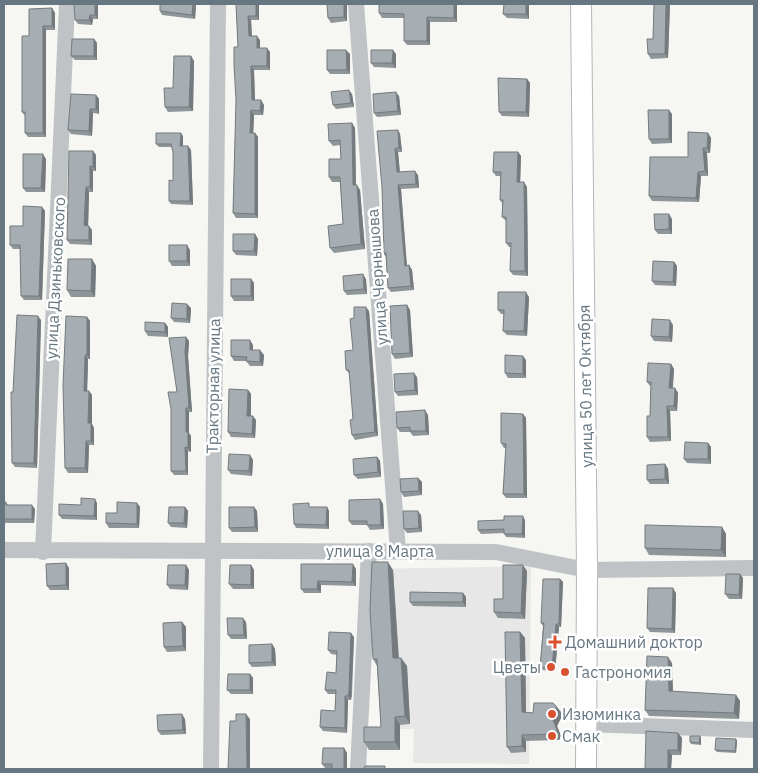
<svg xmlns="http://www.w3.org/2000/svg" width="758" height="773" viewBox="0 0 758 773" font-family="'IBM Plex Sans',sans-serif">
<rect width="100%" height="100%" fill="#f6f6f3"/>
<polygon fill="#e6e7e6" points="531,566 529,764 413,763 414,729 382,729 372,569"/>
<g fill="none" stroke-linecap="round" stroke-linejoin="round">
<defs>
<polyline id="major" points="581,4 587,570 586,769"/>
</defs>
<use href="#major" stroke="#b2b7ba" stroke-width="22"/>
<g stroke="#bfc3c6" stroke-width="16">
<polyline points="356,4 398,551"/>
<polyline points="4,550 496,552 587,570 754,568"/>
<polyline points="43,552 67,4"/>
<polyline points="586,724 754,730"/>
<polyline points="211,769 218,4"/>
<polyline points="358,769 369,551"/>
</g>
<use href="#major" stroke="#fff" stroke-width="20"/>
</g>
<g fill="#8f969a">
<polygon points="98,4 98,19 93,19 92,25 78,24 75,20"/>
<polygon points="196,4 195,19 162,15 160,11"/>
<polygon points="236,4 258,4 259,5 259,20 251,20 252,36 260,40 260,48 270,52 270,70 254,70 255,100 264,105 263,115 254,115 253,133 255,133 258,137 258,218 236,218 233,213 238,47"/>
<polygon points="327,4 347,4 347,21 331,23 328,18"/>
<polygon points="379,4 457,4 457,22 430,22 430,45 407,45 404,41 404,18 382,18 379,13"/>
<polygon points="504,4 529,4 529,19 507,18 503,14"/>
<polygon points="654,4 670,4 668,58 651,59 648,54 653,39"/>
<polygon points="52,8 55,13 55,30 46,30 46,137 28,137 25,133 25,116 22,112 29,36"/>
<polygon points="94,39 97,43 97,60 75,60 71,56"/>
<polygon points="350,54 350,74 330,74 327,70"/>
<polygon points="396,54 396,68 374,67 371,63"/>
<polygon points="191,56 194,61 193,111 168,112 165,107 173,88"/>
<polygon points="527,79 530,83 529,117 502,116 499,112"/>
<polygon points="352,94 354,107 336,109 333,105"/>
<polygon points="96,95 99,99 99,114 93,113 92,136 71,134 68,130"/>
<polygon points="399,96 401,115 377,117 374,113"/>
<polygon points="672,114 672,143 652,144 649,139"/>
<polygon points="352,123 355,128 356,185 360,190 365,249 334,253 330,248 343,224 340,182 332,182 329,177 341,159 340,145 333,146 329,141"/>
<polygon points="398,130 400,134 402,152 398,152 400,172 418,175 419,188 401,189 407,265 409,265 412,270 414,290 391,292 388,288 386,257 384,254"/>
<polygon points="708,133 711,138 710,153 707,153 708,176 701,176 699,202 652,201 649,196 688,157"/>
<polygon points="183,136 183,146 188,146 191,150 193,205 171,204 169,201 173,181 173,152 172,147 159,147 156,144"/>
<polygon points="93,151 96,155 96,171 93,171 93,192 89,192 88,226 92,230 92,245 70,244 67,240"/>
<polygon points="518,152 521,156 520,182 527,187 528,276 513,275 510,271 511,247 509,247 506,243 506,221 502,217 502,203 500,200 500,176 496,176 493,172"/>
<polygon points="46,159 45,192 26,192 23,188"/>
<polygon points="42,207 45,211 42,300 24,300 21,296 20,249 13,249 10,245 23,226"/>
<polygon points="672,219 672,234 658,234 655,230"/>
<polygon points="255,234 258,239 257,256 236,255 233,251"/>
<polygon points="190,250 190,266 172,266 169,261"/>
<polygon points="92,259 96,266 95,297 71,297 67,290"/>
<polygon points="674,262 677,266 676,286 655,285 652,281"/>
<polygon points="251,279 254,283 254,301 234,301 231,296"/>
<polygon points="366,279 367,294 347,295 344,291"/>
<polygon points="529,297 527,336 507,335 503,331 504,314 501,314 498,310"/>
<polygon points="407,305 410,310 413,357 395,359 392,354"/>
<polygon points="191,308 190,323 174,322 171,318"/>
<polygon points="369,311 378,436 355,440 352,435 353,419 350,374 346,370 353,350 354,318"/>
<polygon points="87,317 90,321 90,359 88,359 87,391 89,391 92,395 92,424 94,428 94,445 89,445 88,473 68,473 65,468"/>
<polygon points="41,320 37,468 15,467 12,463 13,392"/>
<polygon points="165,323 168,327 168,337 148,336 145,331"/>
<polygon points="673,325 672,342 654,341 651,336"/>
<polygon points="186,337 189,341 188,356 192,412 189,412 189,433 191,436 191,452 188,451 188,475 174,475 171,471 177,392"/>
<polygon points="253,345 253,350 264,355 263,366 250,366 246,361 234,361 231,356"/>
<polygon points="526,360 526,378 508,378 505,373"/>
<polygon points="671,364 674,369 673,388 675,388 678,393 677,411 670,411 671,441 650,442 647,437 650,416 651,386 650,386 647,382"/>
<polygon points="417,377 418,395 398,396 395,392"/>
<polygon points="248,390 251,394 251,416 256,420 255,438 231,437 228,432"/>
<polygon points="523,414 526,418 527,498 506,498 503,494 506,448 504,448 501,443"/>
<polygon points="428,415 429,435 413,436 410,432 400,432 397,428"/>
<polygon points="708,443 711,447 711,464 687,463 684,459"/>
<polygon points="250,455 253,460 252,476 231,474 228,470"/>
<polygon points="377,457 380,461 381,477 358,479 354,475"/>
<polygon points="665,464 668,469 669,484 650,484 647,480"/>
<polygon points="418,478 422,482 422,495 404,497 401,492"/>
<polygon points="380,499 383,504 384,529 370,530 367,525 352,525 349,521"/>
<polygon points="4,502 6,502 8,505 35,509 34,523 4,523"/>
<polygon points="97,503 97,520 62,519 59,515 81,505"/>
<polygon points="137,503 140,507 139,528 109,528 106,523 117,513"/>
<polygon points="185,507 188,511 187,528 171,527 168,523"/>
<polygon points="254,507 257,511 258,532 232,532 229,528"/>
<polygon points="311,507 327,507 329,511 329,529 296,528 294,524"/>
<polygon points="421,515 422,532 407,533 404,529"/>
<polygon points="525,520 525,538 506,537 504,533 481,534 478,530"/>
<polygon points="722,527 726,534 726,557 649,555 645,548"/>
<polygon points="301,564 356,569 356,586 321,585 321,593 304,593 301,589"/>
<polygon points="186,565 189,570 188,590 170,589 167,585"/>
<polygon points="251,565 254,570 254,589 233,589 229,584"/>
<polygon points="69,568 69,590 50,590 47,586"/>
<polygon points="393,570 399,658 401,658 407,666 410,724 400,725 400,750 369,750 364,742 381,727 377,666 373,659"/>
<polygon points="527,571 525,619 498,618 494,612"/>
<polygon points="740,574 743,578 742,599 729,599 725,594"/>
<polygon points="560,579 563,582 561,627 559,627 555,671 542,670 540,667 543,626 541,623"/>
<polygon points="463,593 466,597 466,607 413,606 410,602"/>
<polygon points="676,593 675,633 650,632 647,628"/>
<polygon points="182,622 186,627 186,651 167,652 164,647"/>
<polygon points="246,622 247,639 231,639 228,635"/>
<polygon points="520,632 525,638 526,712 533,713 556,706 561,712 561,718 557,726 561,736 559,740 526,741 526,752 511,753 507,747"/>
<polygon points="354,637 352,696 351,700 348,700 347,733 323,731 320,727 335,711 336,694 328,694 325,690 336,673 337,655 331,654 328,650"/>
<polygon points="272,644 275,649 276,666 252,667 249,663"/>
<polygon points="672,663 673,691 736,695 740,701 739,719 649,716 645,710"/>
<polygon points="250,674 253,678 253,694 231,694 227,690"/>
<polygon points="185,719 186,734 161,735 158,731"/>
<polygon points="678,733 682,738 681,755 672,755 671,769 645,769"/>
<polygon points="700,736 701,738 701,745 691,744 690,742"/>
<polygon points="736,739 737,741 736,753 717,752 715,750"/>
<polygon points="344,748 347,753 347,769 332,769 332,768 325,768 322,764"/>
</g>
<g fill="#747a7d">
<polygon points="95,4 98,4 98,19 95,15"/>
<polygon points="193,4 196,4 195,19 192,15"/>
<polygon points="256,4 258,4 259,5 259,20 256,16"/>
<polygon points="344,4 347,4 347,21 344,17"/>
<polygon points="454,4 457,4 457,22 454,18"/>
<polygon points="526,4 529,4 529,19 526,14"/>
<polygon points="666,4 670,4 668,58 665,54"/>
<polygon points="52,8 55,13 55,30 52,26"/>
<polygon points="90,15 93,19 92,25 89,20"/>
<polygon points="248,16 251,20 252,40 249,36"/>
<polygon points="427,17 430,22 430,45 427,41"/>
<polygon points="43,26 46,30 46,137 43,133"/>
<polygon points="257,36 260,40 260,52 257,48"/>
<polygon points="94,39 97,43 97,60 94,56"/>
<polygon points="267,48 270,52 270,70 267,66"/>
<polygon points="346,50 350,54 350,74 347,70"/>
<polygon points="393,50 396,54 396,68 392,63"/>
<polygon points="191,56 194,61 193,111 189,107"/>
<polygon points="251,66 254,70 255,104 252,100"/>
<polygon points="527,79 530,83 529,117 526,112"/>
<polygon points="349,90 352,94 354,107 351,103"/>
<polygon points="396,92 399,96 401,115 398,111"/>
<polygon points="96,95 99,99 99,114 96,109"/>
<polygon points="261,100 264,105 263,115 260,111"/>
<polygon points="90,109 93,113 92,136 89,131"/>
<polygon points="251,110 254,115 253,138 250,133"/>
<polygon points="669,110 672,114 672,143 669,139"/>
<polygon points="352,123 355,128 356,190 353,185"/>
<polygon points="398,130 400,134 402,152 399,148"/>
<polygon points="181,133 183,136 183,150 180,146"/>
<polygon points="255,133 258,137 258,218 255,214"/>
<polygon points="708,133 711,138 710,153 707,148"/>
<polygon points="188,146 191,150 193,205 190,201"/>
<polygon points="395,148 398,152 400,176 397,172"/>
<polygon points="703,148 707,153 708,176 705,171"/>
<polygon points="93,151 96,155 96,171 93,167"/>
<polygon points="518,152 521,156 520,187 517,182"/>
<polygon points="43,154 46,159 45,192 41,188"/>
<polygon points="90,166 93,171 93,192 90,187"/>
<polygon points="415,171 418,175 419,188 416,184"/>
<polygon points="698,172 701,176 699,202 696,198"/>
<polygon points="524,182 527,187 528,276 525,271"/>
<polygon points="357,185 360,190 365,249 361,244"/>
<polygon points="398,185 401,189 407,270 405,266"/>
<polygon points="86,187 89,192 88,230 84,225"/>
<polygon points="42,207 45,211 42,300 39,296"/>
<polygon points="669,214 672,219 672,234 669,229"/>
<polygon points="89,226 92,230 92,245 89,240"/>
<polygon points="255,234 258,239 257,256 254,251"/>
<polygon points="187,245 190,250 190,266 187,261"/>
<polygon points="92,259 96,266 95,297 91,291"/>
<polygon points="674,262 677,266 676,286 673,282"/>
<polygon points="409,265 412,270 414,290 411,286"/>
<polygon points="363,274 366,279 367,294 364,289"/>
<polygon points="251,279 254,283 254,301 251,296"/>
<polygon points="526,292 529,297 527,336 524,331"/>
<polygon points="187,304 191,308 190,323 187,319"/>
<polygon points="407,305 410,310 413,357 410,353"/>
<polygon points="366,307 369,311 378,436 375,432"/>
<polygon points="38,316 41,320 37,468 34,463"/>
<polygon points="87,317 90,321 90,359 87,355"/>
<polygon points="670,320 673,325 672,342 669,337"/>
<polygon points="165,323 168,327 168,337 165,332"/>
<polygon points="186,337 189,341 188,356 192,412 189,408 185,352"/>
<polygon points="250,340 253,345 253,354 250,350"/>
<polygon points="260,350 264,355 263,366 260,362"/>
<polygon points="85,355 88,359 87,395 84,391"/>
<polygon points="523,356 526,360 526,378 523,374"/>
<polygon points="671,364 674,369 672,393 669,388"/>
<polygon points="414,373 417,377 418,395 415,390"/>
<polygon points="675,388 678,393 677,411 674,406"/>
<polygon points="248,390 251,394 251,420 247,416"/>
<polygon points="89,391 92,395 92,424 94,428 94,445 91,441 88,423"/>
<polygon points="667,406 670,411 671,441 668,437"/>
<polygon points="186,408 189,412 189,433 191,436 191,452 188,448 186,432"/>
<polygon points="425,410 428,415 429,435 426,431"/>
<polygon points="523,414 526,418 527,498 524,494"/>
<polygon points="253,416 256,420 255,438 252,434"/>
<polygon points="86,441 89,445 88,473 85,468"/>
<polygon points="708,443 711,447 711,464 708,459"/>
<polygon points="185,447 188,451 188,475 186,471"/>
<polygon points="250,455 253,460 252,476 249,471"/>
<polygon points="377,457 380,461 381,477 378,472"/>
<polygon points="665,464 668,469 669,484 665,479"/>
<polygon points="418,478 422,482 422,495 419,491"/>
<polygon points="95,499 97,503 97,520 94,516"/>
<polygon points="380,499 383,504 384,529 381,525"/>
<polygon points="137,503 140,507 139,528 137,524"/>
<polygon points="32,505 35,509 34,523 32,519"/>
<polygon points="185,507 188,511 187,528 184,523"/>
<polygon points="254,507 257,511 258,532 255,527"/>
<polygon points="327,507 329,511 329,529 326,525"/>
<polygon points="418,511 421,515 422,532 419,528"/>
<polygon points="523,516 525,520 525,538 522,534"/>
<polygon points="722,527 726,534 726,557 721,550"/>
<polygon points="388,562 393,570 399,666 393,658"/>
<polygon points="66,563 69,568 69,590 66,585"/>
<polygon points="353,564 356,569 356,586 352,582"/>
<polygon points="186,565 189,570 188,590 185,585"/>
<polygon points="251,565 254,570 254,589 251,585"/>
<polygon points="523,565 527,571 525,619 521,613"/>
<polygon points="740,574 743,578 742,599 739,595"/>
<polygon points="560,579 563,582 561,627 559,624"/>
<polygon points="318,581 321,585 321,593 317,589"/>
<polygon points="673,588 676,593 675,633 672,629"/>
<polygon points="463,593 466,597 466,607 463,602"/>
<polygon points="243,618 246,622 247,639 244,635"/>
<polygon points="182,622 186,627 186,651 183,646"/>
<polygon points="556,624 559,627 555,671 552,668"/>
<polygon points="520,632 525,638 526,718 522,712"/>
<polygon points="351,633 354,637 351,700 348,696"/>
<polygon points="272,644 275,649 276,666 272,662"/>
<polygon points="668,657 672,663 673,697 669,691"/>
<polygon points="401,658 407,666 410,724 405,716"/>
<polygon points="250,674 253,678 253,694 250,690"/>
<polygon points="736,695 740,701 739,719 734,713"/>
<polygon points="345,696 348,700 347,733 345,728"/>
<polygon points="556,706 561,712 561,718 557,726 561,736 559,740 555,734 553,720"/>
<polygon points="182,714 185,719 186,734 183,730"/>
<polygon points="246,714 250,719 250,769 247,769"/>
<polygon points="395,717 400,725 400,750 395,742"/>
<polygon points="678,733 682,738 681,755 678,750"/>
<polygon points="522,735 526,741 526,752 522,746"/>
<polygon points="700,736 701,738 701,745 699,743"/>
<polygon points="736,739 737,741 736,753 735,751"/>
<polygon points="344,748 347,753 347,769 344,769"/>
<polygon points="668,750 672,755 671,769 668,769"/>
</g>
<g fill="#a6aeb3" stroke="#747a7d">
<polygon points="74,4 95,4 95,15 90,15 89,20 75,20"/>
<polygon points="160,4 193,4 192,15 160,11"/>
<polygon points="236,4 256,4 256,16 248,16 249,36 257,36 257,48 267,48 267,66 251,66 252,100 261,100 260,111 251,110 250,133 255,133 255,214 233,213 236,100 234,65 234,47 238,47"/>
<polygon points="327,4 344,4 344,17 328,18"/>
<polygon points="379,4 454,4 454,18 427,17 427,41 404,41 404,14 379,13"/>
<polygon points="504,4 526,4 526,14 503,14"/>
<polygon points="654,4 666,4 665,54 648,54 647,39 653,39"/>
<polygon points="52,8 52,26 43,26 43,133 25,133 25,112 22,112 22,36 29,36 29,9"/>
<polygon points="72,39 94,39 94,56 71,56"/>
<polygon points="327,50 346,50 347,70 327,70"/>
<polygon points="371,50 393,50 392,63 371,63"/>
<polygon points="174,56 191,56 189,107 165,107 164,88 173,88"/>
<polygon points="498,78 527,79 526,112 499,112"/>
<polygon points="349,90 351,103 333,105 331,92"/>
<polygon points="396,92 398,111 374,113 373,94"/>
<polygon points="71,94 96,95 96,109 90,109 89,131 68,130"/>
<polygon points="648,110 669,110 669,139 649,139"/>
<polygon points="352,123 353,185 357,185 361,244 330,248 328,226 343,224 340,177 329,177 329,159 341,159 340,140 329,141 328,124"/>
<polygon points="398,130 399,148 395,148 397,172 415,171 416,184 398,185 405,266 409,265 411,286 388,288 386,253 384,254 382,187 377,131"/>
<polygon points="688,132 708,133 707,148 703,148 705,171 698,172 696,198 649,196 650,157 688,157"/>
<polygon points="156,133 181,133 180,146 188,146 190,201 169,201 169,180 173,181 173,152 171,144 156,144"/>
<polygon points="69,151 93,151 93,167 90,166 90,187 86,187 84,225 89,226 89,240 67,240"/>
<polygon points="494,152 518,152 517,182 524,182 525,271 510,271 511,243 506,243 506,217 502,217 503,200 500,200 501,172 493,172"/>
<polygon points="23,154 43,154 41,188 23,188"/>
<polygon points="23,206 42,207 39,296 21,296 20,245 10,245 10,226 23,226"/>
<polygon points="654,214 669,214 669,229 655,230"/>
<polygon points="233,234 255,234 254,251 233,251"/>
<rect x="169" y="245" width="18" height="16"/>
<polygon points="68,259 92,259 91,291 67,290"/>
<polygon points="653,261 674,262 673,282 652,281"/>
<polygon points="363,274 364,289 344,291 343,276"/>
<rect x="231" y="279" width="20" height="17"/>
<polygon points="498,292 526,292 524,331 503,331 504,310 498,310"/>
<polygon points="172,303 187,304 187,319 171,318"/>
<polygon points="407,305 410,353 392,354 390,306"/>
<polygon points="354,307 366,307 375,432 352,435 350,420 353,419 349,370 346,370 345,351 353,350 350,319 354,318"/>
<polygon points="17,315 38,316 34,463 12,463 11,392 13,392"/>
<polygon points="66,316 87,317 87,355 85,355 84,391 89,391 88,423 91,423 91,441 86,441 85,468 65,468 63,385"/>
<polygon points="652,319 670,320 669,337 651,336"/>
<polygon points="145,322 165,323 165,332 145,331"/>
<polygon points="186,337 185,352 189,408 186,408 186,432 188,432 188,448 185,447 186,471 171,471 171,409 168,392 177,392 169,338"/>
<polygon points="231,340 250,340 250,350 260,350 260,362 246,361 247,357 231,356"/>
<polygon points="505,355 523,356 523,374 505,373"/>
<polygon points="648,363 671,364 669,388 675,388 674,406 667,406 668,437 647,437 647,416 650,416 651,382 647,382"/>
<polygon points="414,373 415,390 395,392 394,374"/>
<polygon points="229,389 248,390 247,416 253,416 252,434 228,432"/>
<polygon points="425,410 426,431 410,431 410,427 397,428 396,412"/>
<polygon points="501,413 523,414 524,494 503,494 506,444 501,443"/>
<polygon points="685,442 708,443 708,459 684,459"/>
<polygon points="229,454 250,455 249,471 228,470"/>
<polygon points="377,457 378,472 354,475 353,459"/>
<polygon points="665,464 665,479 647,480 647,465"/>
<polygon points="418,478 419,491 401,492 400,479"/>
<polygon points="81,498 95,499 94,516 59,515 59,504 81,505"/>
<polygon points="380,499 381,525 367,525 367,521 349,521 349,500"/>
<polygon points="4,502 6,502 6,505 32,505 32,519 4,519"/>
<polygon points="117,502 137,503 137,524 106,523 106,513 117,513"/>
<polygon points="309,503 309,507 327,507 326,525 294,524 293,504"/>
<polygon points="169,507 185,507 184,523 168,523"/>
<polygon points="229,507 254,507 255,527 229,528"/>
<polygon points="403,511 418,511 419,528 404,529"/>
<polygon points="504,516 523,516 522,534 504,534 504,529 478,530 478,521 504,520"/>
<polygon points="645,525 722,527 721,550 645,548"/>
<polygon points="372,562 388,562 393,658 401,658 405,716 395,717 395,742 364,742 364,727 381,727 377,659 373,659 370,610"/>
<polygon points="66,563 66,585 47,586 46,564"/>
<polygon points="301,564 353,564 352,582 318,581 317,589 301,589"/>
<polygon points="168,565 186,565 185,585 167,585"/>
<polygon points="230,565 251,565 251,585 229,584"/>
<polygon points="503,565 523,565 521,613 494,612 494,599 503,599"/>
<polygon points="726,574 740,574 739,595 725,594"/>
<polygon points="543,579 560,579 559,624 556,624 552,668 540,667 544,623 541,623"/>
<polygon points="648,588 673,588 672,629 647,628"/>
<polygon points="410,592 463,593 463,602 410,602"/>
<polygon points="227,618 243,618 244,635 228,635"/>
<polygon points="182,622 183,646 164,647 163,623"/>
<polygon points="329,632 351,633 349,692 348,696 345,696 345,728 320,727 321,710 335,711 336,690 325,690 327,672 336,673 337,651 328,650"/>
<polygon points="505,632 520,632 522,712 533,713 534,703 553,703 556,706 557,712 553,720 557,730 555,734 522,735 522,746 507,747"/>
<polygon points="272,644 272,662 249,663 249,645"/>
<polygon points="647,656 668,657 669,691 736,695 734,713 645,710"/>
<polygon points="228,674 250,674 250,690 227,690"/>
<polygon points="182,714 183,730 158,731 157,715"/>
<polygon points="236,714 246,714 247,769 228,769 230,721 236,721"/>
<polygon points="646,731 678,733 678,750 668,750 668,769 645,769"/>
<polygon points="690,736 700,736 699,743 690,742"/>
<polygon points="716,738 736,739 735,751 715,750"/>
<polygon points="323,748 344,748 344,769 332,769 332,764 322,764"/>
<polygon points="365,766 385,766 385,769 363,769"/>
</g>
<g fill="#da512f" stroke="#fff" stroke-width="2">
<path d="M552.5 634.5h5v5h5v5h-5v5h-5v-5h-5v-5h5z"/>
<circle cx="551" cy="667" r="5"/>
<circle cx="565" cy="672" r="5"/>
<circle cx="552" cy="714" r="5"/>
<circle cx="552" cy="736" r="5"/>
</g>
<g text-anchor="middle" stroke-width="5" stroke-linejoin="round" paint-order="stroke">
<g font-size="16" fill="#667782" stroke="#fff">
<text transform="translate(377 277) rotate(-94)" y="6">улица Чернышова</text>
<text transform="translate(55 278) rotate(-87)" y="6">улица Дзиньковского</text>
<text transform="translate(213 386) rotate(-89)" y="6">Тракторная улица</text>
<text transform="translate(585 386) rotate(-91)" y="6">улица 50 лет Октября</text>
<text x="380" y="557">улица 8 Марта</text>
</g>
<g font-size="16" fill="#667782" stroke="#fff" text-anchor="start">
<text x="565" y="648">Домашний доктор</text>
<text x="541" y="673" text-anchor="end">Цветы</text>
<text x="575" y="678">Гастрономия</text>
<text x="562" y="720">Изюминка</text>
<text x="562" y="742">Смак</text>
</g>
</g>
<rect width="758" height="773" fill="none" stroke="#667782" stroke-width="10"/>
</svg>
